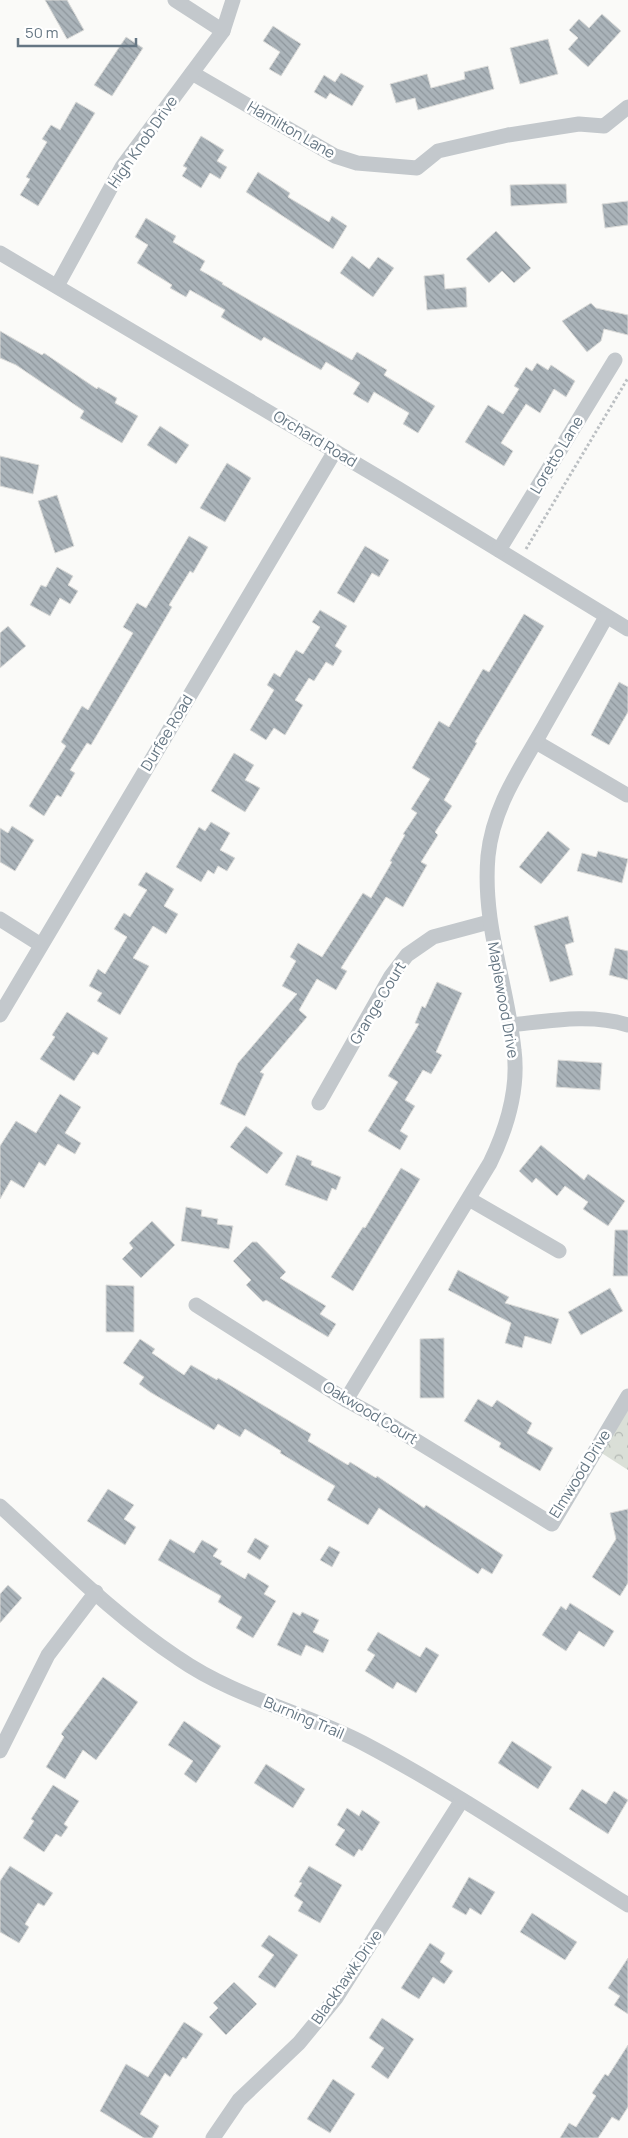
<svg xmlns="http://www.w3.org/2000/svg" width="628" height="2138" viewBox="0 0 628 2138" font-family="Manrope,sans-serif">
<defs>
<pattern id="park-crowns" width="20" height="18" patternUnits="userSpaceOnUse" patternTransform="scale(1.25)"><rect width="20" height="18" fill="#dadfd7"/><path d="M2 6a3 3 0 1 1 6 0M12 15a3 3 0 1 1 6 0" fill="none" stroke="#b4b9b4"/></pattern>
<pattern id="building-back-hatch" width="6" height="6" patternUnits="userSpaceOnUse" patternTransform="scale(1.25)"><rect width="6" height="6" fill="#aab3b9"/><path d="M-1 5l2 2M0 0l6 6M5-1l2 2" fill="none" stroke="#8e969c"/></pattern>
</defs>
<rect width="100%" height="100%" fill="#fafaf8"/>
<polygon fill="url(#park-crowns)" points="628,1406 628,1470 600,1452"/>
<g fill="url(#building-back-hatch)" stroke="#dcdcda">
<polygon points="45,0 67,0 84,30 67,39"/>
<polygon points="602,14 621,31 588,67 568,49 578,38 569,30 579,19 589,28"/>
<polygon points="273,26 301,44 281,76 269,69 280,52 263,41"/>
<polygon points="126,37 143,48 112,96 94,85"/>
<polygon points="548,39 558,74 520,84 510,48"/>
<polygon points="488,66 494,89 418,110 415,98 396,103 390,84 427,74 431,88 465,79 464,72"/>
<polygon points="341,73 364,86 352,106 330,93 326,99 314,92 324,75 335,82"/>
<polygon points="76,102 95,113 38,206 20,195 30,179 26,177 47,142 42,139 51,125 60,130"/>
<polygon points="201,136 224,150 217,161 227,167 220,179 210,173 201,188 182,176 187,168 183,166"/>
<polygon points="258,172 290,193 288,197 329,222 332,216 347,226 333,249 246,192"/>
<polygon points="542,184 566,184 567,203 511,206 510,185"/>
<polygon points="628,201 628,225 605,228 602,204"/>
<polygon points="146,218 176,236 173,242 205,261 200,270 223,283 222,284 352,360 357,352 387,370 384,375 435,406 418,433 403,424 409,413 374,392 368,403 353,394 360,383 326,362 321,370 264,337 261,341 221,317 225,310 190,290 186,297 170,288 172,285 137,263 148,245 135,237"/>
<polygon points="496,231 531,268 514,283 502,271 489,283 466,259"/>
<polygon points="352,256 369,269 378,257 394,268 373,297 340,273"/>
<polygon points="444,274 445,289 466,287 467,307 427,310 424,276"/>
<polygon points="591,303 596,308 628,315 628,335 604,329 601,341 587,352 562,321"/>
<polygon points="0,331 42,355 44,353 97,389 98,387 117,398 115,403 138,416 122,443 80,418 84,411 16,365 0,358"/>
<polygon points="537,363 548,370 551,365 575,381 566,397 554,389 540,413 526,404 501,443 513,451 504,466 465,442 488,405 503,414 519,389 514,386 526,367 532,371"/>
<polygon points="160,426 189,445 176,464 147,445"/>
<polygon points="0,456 39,465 33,494 0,486"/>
<polygon points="227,463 251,478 225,522 200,508"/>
<polygon points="57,495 74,546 55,553 38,501"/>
<polygon points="189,536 208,547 193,573 190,571 169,605 172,607 91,745 87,743 70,770 75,773 61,797 57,795 44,816 29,806 66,746 61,742 82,706 88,710 133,633 123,627 137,603 146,608"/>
<polygon points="365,546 389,560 379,577 372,573 354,603 337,593"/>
<polygon points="57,567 73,576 68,585 78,591 70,604 60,598 50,616 30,605 41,585 46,587"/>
<polygon points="320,610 347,626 335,646 342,651 333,666 326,662 314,681 309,678 295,700 303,705 285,735 274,728 266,740 250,730 274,690 267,685 274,673 280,677 296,650 303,654 320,627 312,622"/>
<polygon points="524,614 544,626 475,742 477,743 444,800 452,806 435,832 438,835 421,862 427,865 403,907 386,897 341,968 347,971 336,990 317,979 299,1010 307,1017 260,1072 264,1074 245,1116 220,1104 238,1063 297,994 282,986 296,961 290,957 298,943 322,957 363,893 371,898 392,862 390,861 405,835 403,834 417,813 411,809 430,779 412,768 439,721 449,727 483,669 489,672"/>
<polygon points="8,626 26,646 0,668 0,633"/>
<polygon points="619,682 628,687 628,712 609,745 591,735"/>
<polygon points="234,753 254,765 245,780 260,788 245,812 211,791"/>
<polygon points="211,822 230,833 220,850 235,858 227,871 218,866 214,874 208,870 201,882 176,867 199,827 205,831"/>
<polygon points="12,826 34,840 15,871 0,862 0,828 8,833"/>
<polygon points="548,831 570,849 541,884 519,867"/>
<polygon points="598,851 628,859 622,883 577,871 582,853 596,857"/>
<polygon points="146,872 174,889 164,906 178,914 166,934 153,926 133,958 149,966 120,1015 97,1001 102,993 89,986 98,969 105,974 127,937 114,929 124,913 130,917 147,890 138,885"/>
<polygon points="568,916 574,942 565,945 573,975 550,982 534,926"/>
<polygon points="615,948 628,951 628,980 609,975"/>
<polygon points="437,982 462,993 436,1052 442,1055 431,1074 423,1070 405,1100 415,1106 400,1131 408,1136 400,1150 368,1131 398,1082 388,1076 419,1024 415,1023 422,1006 425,1008"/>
<polygon points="67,1012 108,1038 98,1055 93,1052 74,1081 40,1059 55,1037 52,1035"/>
<polygon points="558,1060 602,1063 600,1090 556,1087"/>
<polygon points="60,1094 81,1107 65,1133 81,1143 75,1154 58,1144 45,1166 39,1162 24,1188 11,1180 0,1199 0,1146 16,1121 36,1133"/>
<polygon points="246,1126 283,1153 267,1174 230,1147"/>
<polygon points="541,1145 584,1180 588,1174 625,1201 608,1226 583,1209 588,1202 565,1186 557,1196 536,1178 532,1183 519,1171"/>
<polygon points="297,1155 312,1161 311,1165 341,1177 336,1190 332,1188 327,1201 285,1185"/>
<polygon points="401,1168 420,1179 353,1291 331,1277 363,1227 365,1228"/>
<polygon points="186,1207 202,1210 201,1216 218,1219 217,1224 233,1226 229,1249 181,1241"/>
<polygon points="152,1221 175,1245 141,1278 122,1259 133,1248 129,1243"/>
<polygon points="615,1230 628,1230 628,1276 613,1276"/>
<polygon points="252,1242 257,1242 286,1272 280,1278 326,1306 320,1314 336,1324 328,1337 266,1300 263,1302 246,1285 251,1280 233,1261"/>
<polygon points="458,1270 509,1297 505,1303 559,1319 551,1344 525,1336 522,1348 505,1343 511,1323 448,1290"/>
<polygon points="106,1285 134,1286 134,1332 106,1332"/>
<polygon points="610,1288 623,1311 581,1335 568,1312"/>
<polygon points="444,1338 444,1398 420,1398 420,1339"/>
<polygon points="140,1339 155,1349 152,1353 184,1375 191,1365 217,1380 218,1378 311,1434 308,1441 348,1465 350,1462 376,1478 377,1476 424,1508 426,1505 503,1555 492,1574 482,1568 478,1574 379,1508 368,1525 327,1500 335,1486 280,1453 281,1451 245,1429 240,1437 218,1424 214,1430 150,1392 139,1384 144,1377 123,1363"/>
<polygon points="478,1399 492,1407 497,1400 532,1423 527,1433 553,1448 540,1471 499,1447 501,1443 464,1421"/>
<polygon points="108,1489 134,1505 124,1519 136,1527 125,1545 87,1521"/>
<polygon points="628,1509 628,1583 620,1596 592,1577 616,1539 610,1513"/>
<polygon points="255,1538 269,1546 260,1560 247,1552"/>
<polygon points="170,1539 194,1553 202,1540 218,1549 213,1556 222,1561 220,1564 245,1579 248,1573 269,1586 264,1594 276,1601 253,1638 236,1628 242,1617 218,1602 221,1596 158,1560"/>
<polygon points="329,1546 340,1552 332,1567 320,1560"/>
<polygon points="8,1585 22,1598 0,1623 0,1594"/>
<polygon points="570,1603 614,1631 604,1647 579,1631 566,1651 542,1635 561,1606 566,1610"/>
<polygon points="293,1612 300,1616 302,1612 319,1620 313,1632 329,1640 323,1653 306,1645 301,1656 277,1645"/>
<polygon points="378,1632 420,1657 426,1647 439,1655 416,1693 397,1682 393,1689 365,1671 375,1655 367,1650"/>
<polygon points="103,1677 138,1702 96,1760 83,1750 65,1779 46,1767 64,1737 61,1734"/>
<polygon points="184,1721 221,1746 196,1783 184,1774 193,1761 168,1745"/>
<polygon points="512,1741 552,1767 538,1789 498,1763"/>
<polygon points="266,1764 305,1789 293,1808 254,1783"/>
<polygon points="53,1785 79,1801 64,1824 68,1827 61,1837 56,1834 44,1852 23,1838 34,1821 31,1819"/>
<polygon points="582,1789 606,1804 614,1791 628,1800 608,1834 569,1809"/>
<polygon points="347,1808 359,1816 362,1810 380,1822 362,1851 359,1849 354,1857 335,1845 345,1830 337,1825"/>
<polygon points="10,1866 53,1893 44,1906 38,1903 25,1924 29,1927 19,1943 0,1932 0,1881"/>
<polygon points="309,1866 342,1885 320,1923 298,1911 303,1902 294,1896 302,1883 299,1882"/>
<polygon points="469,1877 495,1892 481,1915 470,1908 466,1915 452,1907"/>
<polygon points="532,1913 577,1942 565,1960 520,1932"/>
<polygon points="269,1935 298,1955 275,1988 258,1977 274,1955 261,1946"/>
<polygon points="430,1943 445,1953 440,1962 453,1971 444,1984 433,1977 419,1999 401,1988"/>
<polygon points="628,1958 628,2014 614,2005 620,1996 608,1988"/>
<polygon points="234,1982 257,2004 226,2035 209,2017 218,2008 213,2003"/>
<polygon points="382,2018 414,2039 388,2079 371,2067 384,2048 369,2038"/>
<polygon points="184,2022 203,2034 186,2059 183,2057 170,2077 165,2073 140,2114 159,2126 152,2138 144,2138 100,2111 126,2064 148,2077"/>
<polygon points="628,2045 628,2107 619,2121 612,2117 598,2138 560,2138 569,2123 576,2127 596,2096 592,2093 605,2074 608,2076"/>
<polygon points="333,2079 355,2094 330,2133 307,2119"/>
</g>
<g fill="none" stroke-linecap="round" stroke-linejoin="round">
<polyline stroke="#bbbfc2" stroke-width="3" stroke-dasharray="2.5 2.5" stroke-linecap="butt" points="526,549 628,378"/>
<g stroke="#c3c8cc" stroke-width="15">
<polyline points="175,0 223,31"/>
<polyline points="192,73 335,156 357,163 417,168 438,151 508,135 579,124 604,126 628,107"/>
<polyline points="0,253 397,488 628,629"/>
<polyline points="57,286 122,167 223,31 233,0"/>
<polyline points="499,550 615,360"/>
<polyline points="536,742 627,795"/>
<polyline points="0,919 41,945"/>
<polyline points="0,1015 335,451"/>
<path d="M 510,1025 C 549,1021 590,1013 628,1025"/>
<polyline points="319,1103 391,976 407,955 433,937 489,922"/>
<polyline points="469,1199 559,1251"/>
<polyline points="196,1305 346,1400 379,1418 552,1524 628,1396"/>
<path d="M 346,1400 L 490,1163 C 507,1128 519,1089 514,1050 C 507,983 482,924 488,856 C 493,808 518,772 541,732 C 563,693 585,655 606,617"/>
<path d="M 0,1506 C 58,1558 113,1615 178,1658 C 234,1697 303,1712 363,1743 C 454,1791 541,1850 628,1905"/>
<polyline points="0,1751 48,1655 96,1592"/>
<polyline points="213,2138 239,2100 299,2043 336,1998 462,1800"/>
</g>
</g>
<g text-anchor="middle" stroke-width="5" stroke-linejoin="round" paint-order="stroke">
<g font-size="15" fill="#657683" stroke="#fff">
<text transform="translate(291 130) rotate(30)" y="5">Hamilton Lane</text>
<text transform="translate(143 142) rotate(-55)" y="5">High Knob Drive</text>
<text transform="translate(315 439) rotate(31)" y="5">Orchard Road</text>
<text transform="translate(557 455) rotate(-59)" y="5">Loretto Lane</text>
<text transform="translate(167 733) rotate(-59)" y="5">Durfee Road</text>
<text transform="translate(503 1000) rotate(80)" y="5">Maplewood Drive</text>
<text transform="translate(378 1003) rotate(-59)" y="5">Grange Court</text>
<text transform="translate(370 1413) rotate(31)" y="5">Oakwood Court</text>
<text transform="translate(580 1474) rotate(-58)" y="5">Elmwood Drive</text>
<text transform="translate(304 1718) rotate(23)" y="5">Burning Trail</text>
<text transform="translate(347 1977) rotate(-55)" y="5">Blackhawk Drive</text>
</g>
</g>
<path d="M18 38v8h118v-8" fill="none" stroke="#657683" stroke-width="2.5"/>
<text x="25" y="38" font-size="15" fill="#657683" stroke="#ffffff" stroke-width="4" paint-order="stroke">50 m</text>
</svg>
